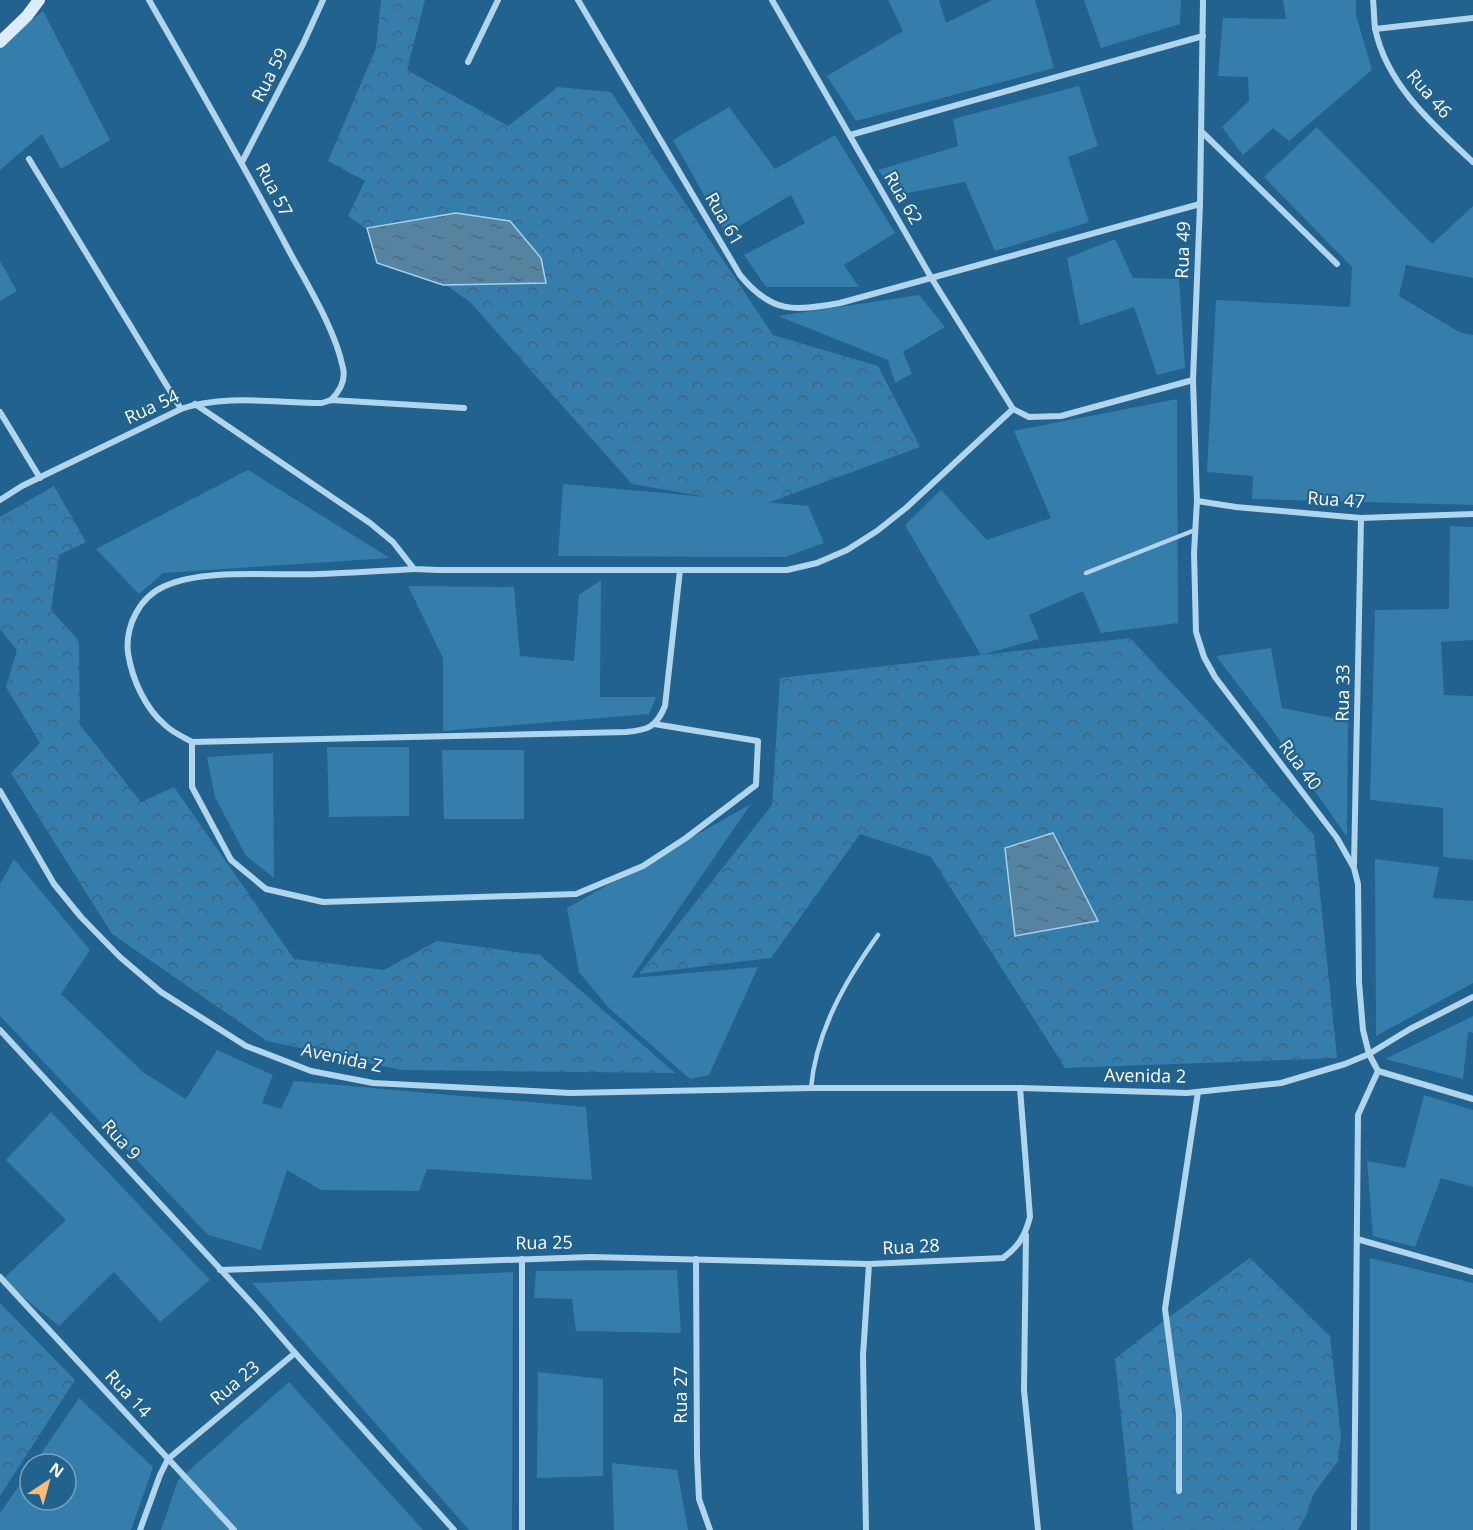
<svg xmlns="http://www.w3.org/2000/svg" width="1473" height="1530" viewBox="0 0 1473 1530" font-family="'Open Sans',sans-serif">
<defs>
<pattern id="forest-crowns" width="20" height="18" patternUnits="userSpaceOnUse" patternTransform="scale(1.5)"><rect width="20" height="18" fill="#357dab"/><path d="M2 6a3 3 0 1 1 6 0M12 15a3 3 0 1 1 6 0" fill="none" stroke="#40647c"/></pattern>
<pattern id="water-ripples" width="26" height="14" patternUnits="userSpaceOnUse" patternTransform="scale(1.5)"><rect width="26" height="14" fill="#5683a0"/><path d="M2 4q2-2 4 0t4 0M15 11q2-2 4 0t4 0" fill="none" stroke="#526a7a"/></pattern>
</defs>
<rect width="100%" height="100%" fill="#21628e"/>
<g fill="#357dab">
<polygon points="888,0 939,0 946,23 992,0 1035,0 1054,68 856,121 827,76 903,31"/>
<polygon points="1084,0 1181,0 1180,24 1101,48"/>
<polygon points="1283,0 1356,0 1356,15 1372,70 1289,141 1273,128 1243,155 1222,127 1249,101 1248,77 1218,76 1223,18 1286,19"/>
<polygon points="43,11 110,140 61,169 42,134 0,170 0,45"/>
<polygon points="1079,86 1098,146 1068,157 1089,222 995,251 965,182 897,195 878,170 958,146 953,119"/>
<polygon points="729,107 775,169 835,135 895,233 844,265 859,287 766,287 744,255 805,223 791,195 726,234 673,140"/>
<polygon points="1317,127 1432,244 1473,206 1473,278 1406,265 1399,296 1461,333 1473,335 1473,505 1252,499 1253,476 1207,472 1216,300 1350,307 1352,267 1264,177"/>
<polygon points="1115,239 1133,278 1179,279 1185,368 1157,375 1134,307 1080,325 1067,258"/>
<polygon points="0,261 17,291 0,301"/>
<polygon points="919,295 945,327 903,352 912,374 895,383 888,360 778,316"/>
<polygon points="1177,399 1178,623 1101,633 1083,591 1029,615 1039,639 981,655 905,525 941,490 987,540 1051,518 1014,431"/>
<polygon points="248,470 390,558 163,573 139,594 96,549"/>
<polygon points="563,484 808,506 824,543 785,557 558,556"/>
<polygon points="1450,526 1473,527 1473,640 1441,642 1444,695 1473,696 1473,860 1443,857 1443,808 1370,800 1375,610 1449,609"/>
<polygon points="601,580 600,697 656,697 649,714 443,731 443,658 408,586 514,587 520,656 574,661 579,595"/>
<polygon points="1271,648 1282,708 1348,721 1347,837 1268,724 1216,656"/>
<polygon points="327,747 409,747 409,816 329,817"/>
<polygon points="442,750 524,750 524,819 444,819"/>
<polygon points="273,753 274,878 246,856 215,797 207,757"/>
<polygon points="751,804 631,978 758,967 709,1075 690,1079 609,1008 579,972 567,908"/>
<polygon points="14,859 90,950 61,994 144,1073 186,1099 217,1050 273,1075 262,1103 281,1109 294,1081 586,1107 592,1180 427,1169 419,1191 321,1190 287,1170 261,1250 208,1235 0,1016 0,884"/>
<polygon points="1375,859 1439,867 1433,898 1473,901 1473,983 1376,1036"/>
<polygon points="1473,1016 1473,1033 1468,1032 1463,1079 1385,1059"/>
<polygon points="1424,1095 1473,1110 1473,1187 1441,1178 1415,1247 1373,1236 1367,1161 1405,1168"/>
<polygon points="51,1112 210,1280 160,1322 114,1272 59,1326 2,1280 66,1220 6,1160"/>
<polygon points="1370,1258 1473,1283 1473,1530 1370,1530"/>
<polygon points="677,1270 681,1333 576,1331 572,1299 534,1298 536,1271"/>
<polygon points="513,1272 512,1530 469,1530 252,1283"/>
<polygon points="538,1372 603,1379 603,1476 537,1478"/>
<polygon points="289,1382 423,1530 161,1530 178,1480"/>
<polygon points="79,1398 153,1467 131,1530 0,1530 0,1513 30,1470 30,1500 66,1500 66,1464 34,1464"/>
<polygon points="612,1463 677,1470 688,1530 614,1530"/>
</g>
<g fill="url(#forest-crowns)">
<polygon points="381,0 425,0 407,70 508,126 558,87 611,92 773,335 878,366 920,447 759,506 632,484 470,302 348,216 365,181 328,161 376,48"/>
<polygon points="54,486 86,542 59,555 51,610 79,641 80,725 141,802 174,787 294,959 384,970 437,941 540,955 675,1073 402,1070 267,1041 112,934 11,773 40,743 6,687 17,650 0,629 0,517"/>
<polygon points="1130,638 1314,835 1337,1058 1065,1068 931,857 860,834 771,958 639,974 772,805 780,678"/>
<polygon points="1250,1258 1330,1336 1341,1435 1338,1461 1314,1493 1306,1516 1298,1530 1133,1530 1115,1359 1153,1329"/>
<polygon points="0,1303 75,1380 0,1496"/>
</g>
<g fill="url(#water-ripples)" stroke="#a4d1ed" stroke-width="1.5">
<polygon points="456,213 510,221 541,258 546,283 443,285 377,263 367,228"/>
<polygon points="1053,833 1098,921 1015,936 1005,848"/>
</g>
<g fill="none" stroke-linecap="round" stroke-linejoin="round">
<g stroke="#b0d5ec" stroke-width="4.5">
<polyline points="1086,573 1195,530"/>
<path d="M 811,1088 C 816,1031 846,980 878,935"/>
</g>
<g stroke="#b0d5ec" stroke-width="6">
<path d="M 149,0 C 196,82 243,164 287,247 C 306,283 335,328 343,368 C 346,381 340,391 331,400"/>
<path d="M 578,0 L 740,275 C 772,314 793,311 840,303 L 1200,204"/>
<polyline points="772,0 932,279 1013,409 1029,417 1061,416 1193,380"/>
<polyline points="1203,0 1200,204 1193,380 1197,501 1194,553 1196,632 1204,657 1215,677 1337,838 1354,868 1358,884 1359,982 1363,1030 1369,1054 1378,1071 1473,1099"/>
<path d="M 1373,0 C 1374,9 1374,19 1375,28 C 1386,84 1433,125 1473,162"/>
<polyline points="1375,29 1473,18"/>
<polyline points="468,62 498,0"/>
<polyline points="1201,131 1337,264"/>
<polyline points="850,135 1203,36"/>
<polyline points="29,159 181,409"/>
<polyline points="242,162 303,44 323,0"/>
<polyline points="195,404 370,523 393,542 414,569 438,570 787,570 817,563 847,550 877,531 906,508 1013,409"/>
<polyline points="0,412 40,478"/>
<path d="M 0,500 L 22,486 L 181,409 C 225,394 276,403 322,403 L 331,400 L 464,408"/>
<polyline points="1197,501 1236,507 1361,518 1473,514"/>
<path d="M 414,569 C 382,571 350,573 318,574 C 274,576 205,568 165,586 C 139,597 125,627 128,653 C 132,679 145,708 165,725 C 172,732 183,737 192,742 L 626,732 C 647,730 656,728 665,706 L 680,570"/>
<polyline points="192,742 192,787 231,860 266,889 323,902 576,894 643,866 686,838 756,785 758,741 654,724"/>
<polyline points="0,791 54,884 81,917 120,957 161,992 246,1046 311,1071 373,1083 570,1093 811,1088 1020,1088 1187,1093 1281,1083 1345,1064 1369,1054 1410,1029 1473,997"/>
<polyline points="1354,865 1361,518"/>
<polyline points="0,1030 257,1309 295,1353 168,1459 160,1475 140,1530"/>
<polyline points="1026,1235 1024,1390 1038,1530"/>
<polyline points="1357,1239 1473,1272"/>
<polyline points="696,1259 697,1456 699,1499 710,1530"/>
<polyline points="220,1270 591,1257 869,1264"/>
<polyline points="0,1277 234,1530"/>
<polyline points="295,1353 454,1530"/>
<polyline points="1179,1491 1179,1414 1165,1309 1198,1092"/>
<polyline points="522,1530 522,1259"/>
<path d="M 866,1530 L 863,1356 L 869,1264 L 1003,1258 C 1019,1246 1025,1236 1030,1217 L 1020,1088"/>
<polyline points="1354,1530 1358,1115 1378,1071"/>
</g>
<polyline stroke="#dcedf9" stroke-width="12" points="0,42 27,16 39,0"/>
</g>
<g text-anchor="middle" stroke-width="4.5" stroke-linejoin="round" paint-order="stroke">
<g font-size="18" fill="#fff" stroke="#21628e">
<text transform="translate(270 75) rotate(-63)" y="6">Rua 59</text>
<text transform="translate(1429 94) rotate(49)" y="6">Rua 46</text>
<text transform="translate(274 190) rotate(62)" y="6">Rua 57</text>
<text transform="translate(903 198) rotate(60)" y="6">Rua 62</text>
<text transform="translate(724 219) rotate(60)" y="6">Rua 61</text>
<text transform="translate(1183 250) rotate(-88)" y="6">Rua 49</text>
<text transform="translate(152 407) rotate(-25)" y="6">Rua 54</text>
<text transform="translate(1336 500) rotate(4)" y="6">Rua 47</text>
<text transform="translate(1343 693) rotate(-89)" y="6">Rua 33</text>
<text transform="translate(1300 765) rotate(53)" y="6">Rua 40</text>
<text transform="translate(342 1058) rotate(12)" y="6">Avenida Z</text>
<text transform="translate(1145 1076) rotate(1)" y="6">Avenida 2</text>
<text transform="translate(121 1140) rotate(48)" y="6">Rua 9</text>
<text transform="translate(544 1243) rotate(-1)" y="6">Rua 25</text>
<text transform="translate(911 1247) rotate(-3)" y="6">Rua 28</text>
<text transform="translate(235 1383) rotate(-40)" y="6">Rua 23</text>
<text transform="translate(128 1394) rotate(47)" y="6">Rua 14</text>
<text transform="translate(681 1395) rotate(-90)" y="6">Rua 27</text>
</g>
</g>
<g transform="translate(48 1482) rotate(36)"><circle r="28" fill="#21628e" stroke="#7aa1bb" stroke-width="1.5"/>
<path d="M0-4.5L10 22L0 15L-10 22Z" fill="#f9bc71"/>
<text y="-9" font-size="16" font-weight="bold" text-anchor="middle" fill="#ffffff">N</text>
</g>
</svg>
